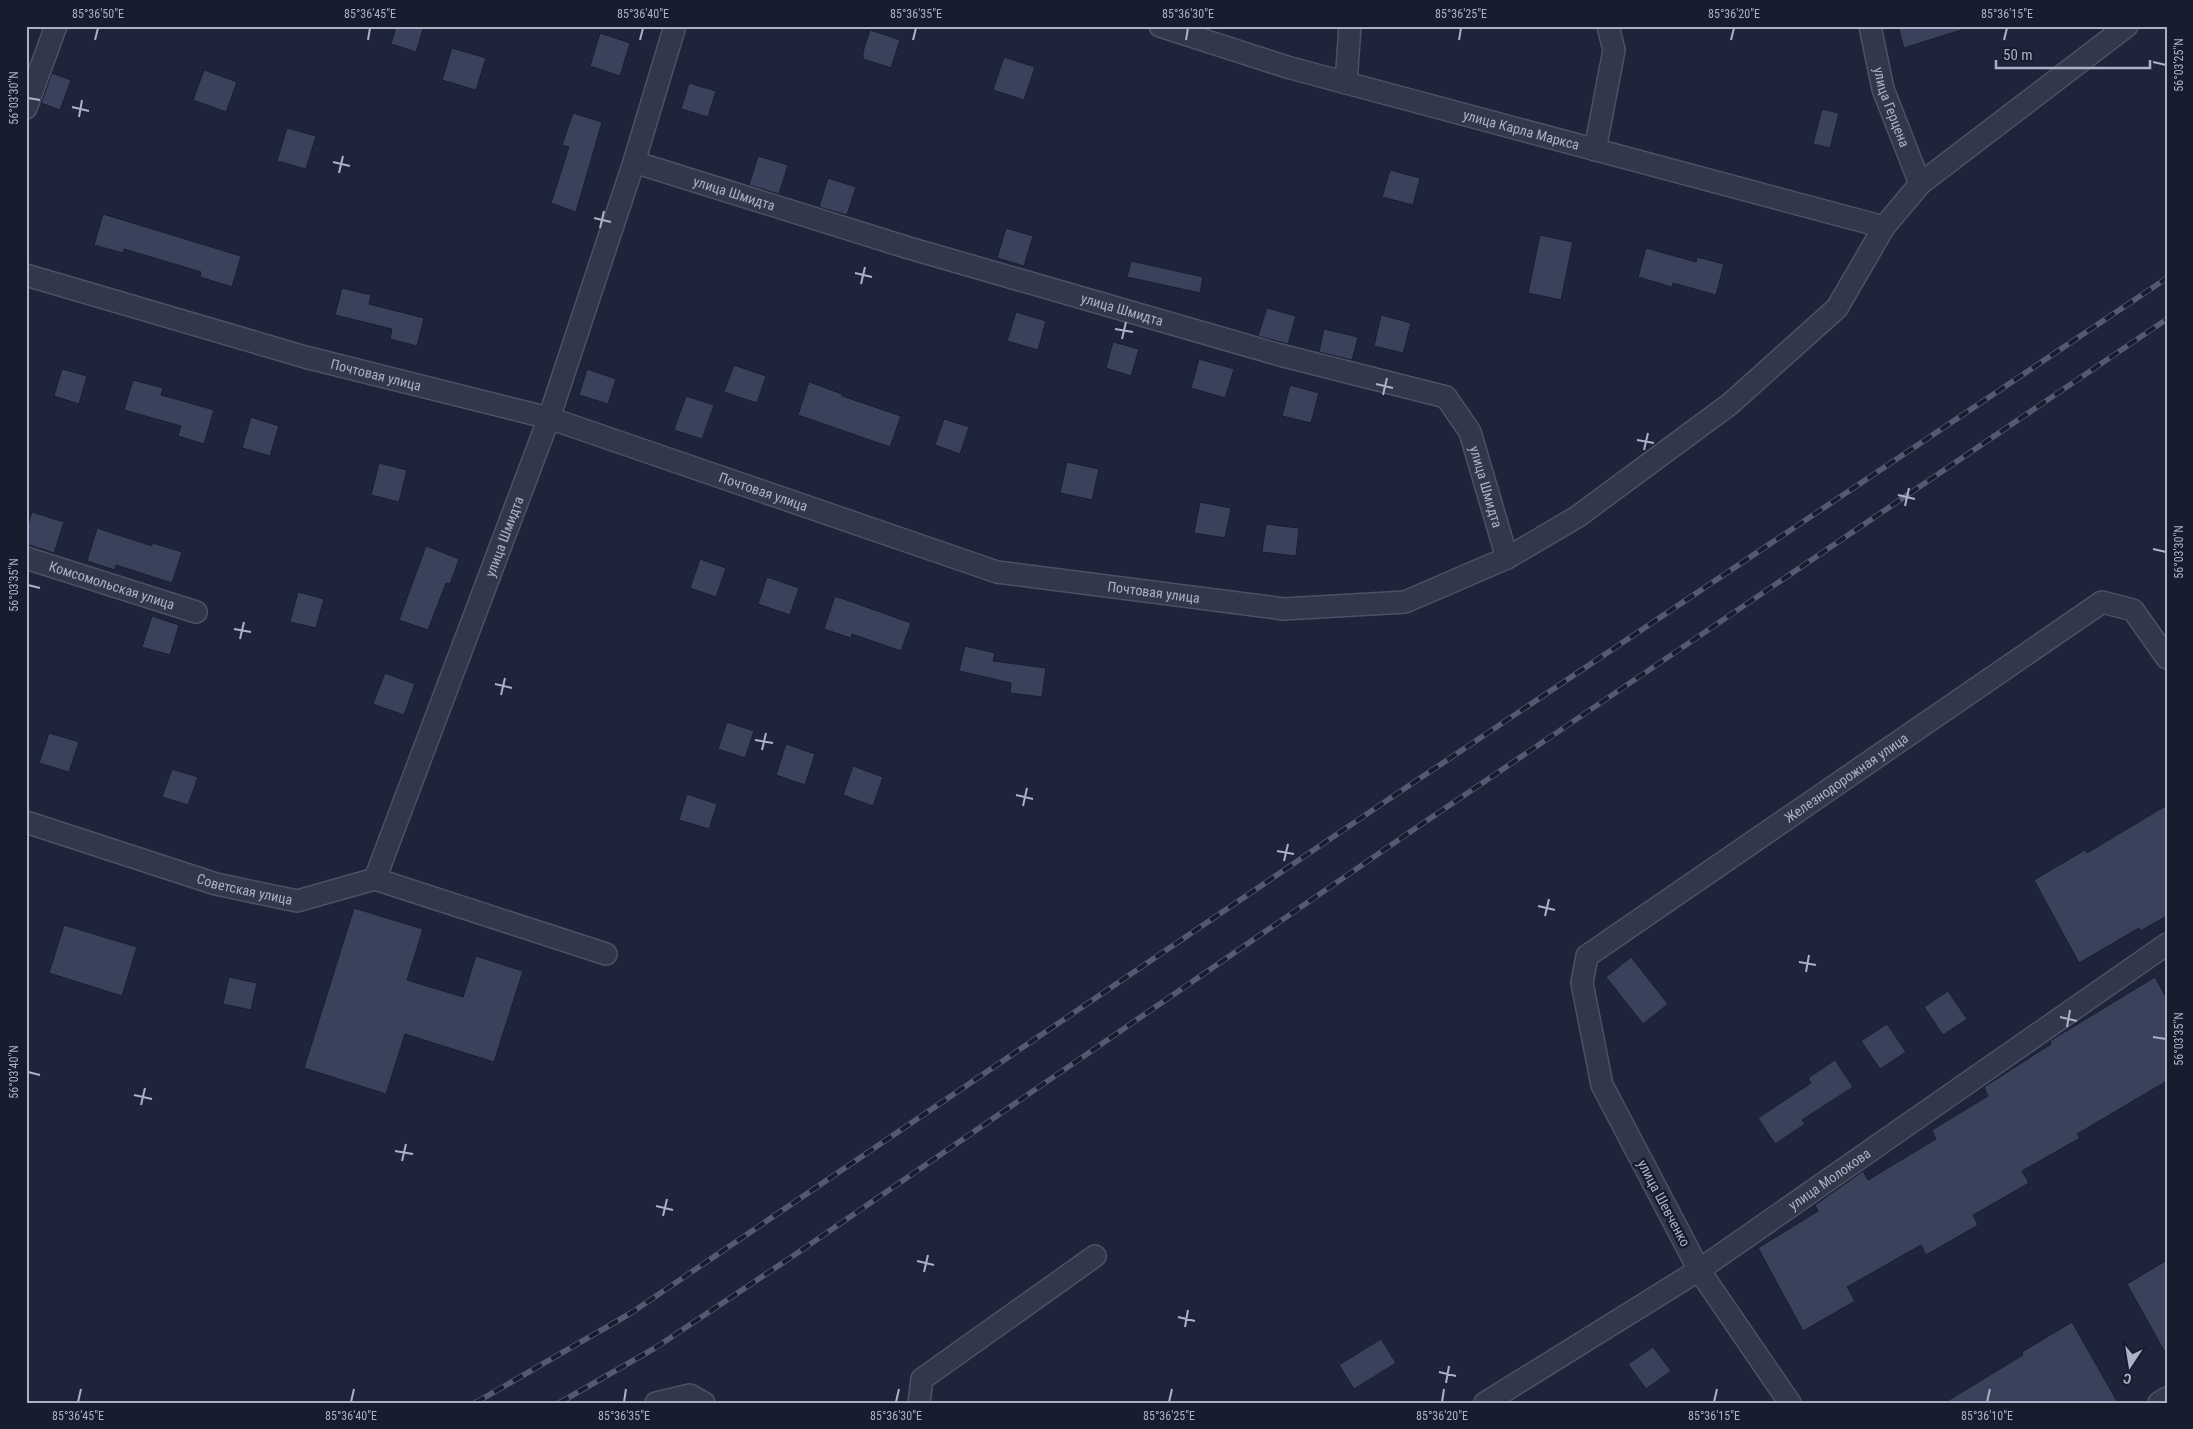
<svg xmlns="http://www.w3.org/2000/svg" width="2193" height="1429" viewBox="0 0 2193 1429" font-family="'Roboto Condensed',sans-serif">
<rect width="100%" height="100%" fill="#1e243a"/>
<g fill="#39415b" stroke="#191e31">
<polygon points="396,26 424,26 416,52 391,44"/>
<polygon points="1898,26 1960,26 1961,30 1904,48"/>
<polygon points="870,30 900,40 891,68 863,59 863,52"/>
<polygon points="600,33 630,43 620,76 590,66"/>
<polygon points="452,48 486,58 476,90 442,80"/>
<polygon points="1004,57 1035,67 1024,100 993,90"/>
<polygon points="204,70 237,82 226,112 193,100"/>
<polygon points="52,73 71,80 60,110 41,103"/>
<polygon points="689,83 716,91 708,117 681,109"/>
<polygon points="1822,109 1839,113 1830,148 1813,144"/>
<polygon points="573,113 602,122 576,212 551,203 569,147 562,145"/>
<polygon points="287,128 316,136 306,169 277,161"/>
<polygon points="758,156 788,165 779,194 749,185"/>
<polygon points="1390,170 1420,178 1413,205 1382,197"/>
<polygon points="828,178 856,187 847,215 819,207"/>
<polygon points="103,214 241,256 232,287 200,277 201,272 124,249 123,253 94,245"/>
<polygon points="1006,228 1033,236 1024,266 997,258"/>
<polygon points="1540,235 1573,242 1561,300 1528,293"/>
<polygon points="1646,248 1696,262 1697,257 1724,264 1716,295 1673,283 1672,287 1638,277"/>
<polygon points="1131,261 1203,277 1200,293 1127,277"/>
<polygon points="342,288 371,295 369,304 424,318 417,346 390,339 392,329 335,315"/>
<polygon points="1267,308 1296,316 1288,344 1258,336"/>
<polygon points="1016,312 1046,321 1038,350 1007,341"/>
<polygon points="1381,315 1411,323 1403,353 1374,346"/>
<polygon points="1324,329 1358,337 1352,360 1319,352"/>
<polygon points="1113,342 1139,349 1131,376 1106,368"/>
<polygon points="1199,359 1234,369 1225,398 1191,388"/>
<polygon points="734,365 766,376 757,403 724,392"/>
<polygon points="62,369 87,376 79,404 54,396"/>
<polygon points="587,369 616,379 608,404 579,395"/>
<polygon points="133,380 163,388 161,395 214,410 204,444 178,436 181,426 124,410"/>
<polygon points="809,382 842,394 842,396 901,416 890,447 798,415"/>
<polygon points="1290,385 1319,393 1311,423 1282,416"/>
<polygon points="686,396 714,405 702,439 674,430"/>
<polygon points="251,417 279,426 270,456 242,448"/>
<polygon points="944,419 969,427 960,454 935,445"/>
<polygon points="1067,462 1099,469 1092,500 1060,493"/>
<polygon points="379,463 407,470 399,502 371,495"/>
<polygon points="1200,502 1231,508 1225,538 1194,533"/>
<polygon points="32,512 64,522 54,553 26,544 26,531"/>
<polygon points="1266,524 1299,528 1296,556 1262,552"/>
<polygon points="97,528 152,546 152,543 182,552 172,583 116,565 115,570 87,561"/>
<polygon points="426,546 459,559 450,584 446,583 428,630 399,620"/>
<polygon points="700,559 726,568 716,597 690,588"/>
<polygon points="767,577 799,588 790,615 758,604"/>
<polygon points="298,592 324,599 316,628 290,622"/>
<polygon points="835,596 911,623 901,651 852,634 851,638 824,629"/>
<polygon points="152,616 179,625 170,655 142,647"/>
<polygon points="965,646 995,653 993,661 1046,668 1042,697 1010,693 1011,683 959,671"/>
<polygon points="385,673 415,684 404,715 373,704"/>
<polygon points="727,722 754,731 745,758 718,749"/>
<polygon points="49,733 79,742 69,772 39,763"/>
<polygon points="786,744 815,754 805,785 776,775"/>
<polygon points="853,766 883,777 873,806 843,795"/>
<polygon points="172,769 198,777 188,805 162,797"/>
<polygon points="687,794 717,804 709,829 679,820"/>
<polygon points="2167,805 2167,916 2140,931 2139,928 2079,963 2034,880 2085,850 2087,853"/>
<polygon points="354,908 423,929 407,980 463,997 476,956 523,971 494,1062 405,1034 386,1094 304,1068"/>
<polygon points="64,925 137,947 122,996 49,973"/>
<polygon points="1631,957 1668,1004 1643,1024 1606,977"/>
<polygon points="229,977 257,983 251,1010 223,1004"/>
<polygon points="2155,977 2167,999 2167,1081 2077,1134 2080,1138 2022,1171 2029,1183 1973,1215 1978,1225 1926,1255 1921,1245 1847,1287 1855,1301 1803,1331 1758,1248 1818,1211 1815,1205 1863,1171 1868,1180 1936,1139 1932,1130 1988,1096 1984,1087 2051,1044 2050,1041 2053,1039"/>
<polygon points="1948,991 1967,1019 1943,1035 1924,1007"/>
<polygon points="1887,1024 1906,1052 1880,1069 1861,1041"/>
<polygon points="1835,1060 1853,1087 1802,1120 1805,1124 1775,1144 1758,1118 1811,1083 1808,1078"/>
<polygon points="2167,1260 2167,1356 2127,1284"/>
<polygon points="2072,1322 2118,1403 1944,1403 2023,1355 2022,1352"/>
<polygon points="1381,1339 1396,1363 1354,1389 1339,1365"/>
<polygon points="1653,1347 1671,1371 1646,1389 1628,1364"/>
</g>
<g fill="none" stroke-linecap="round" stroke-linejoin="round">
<defs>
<g id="minor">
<path id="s1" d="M 1160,26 L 1287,67 L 1884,227"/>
<path id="s2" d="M 1870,26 L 1883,89 L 1920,184"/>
<polyline points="1346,83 1350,26"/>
<polyline points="26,108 56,26"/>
<polyline points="1595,150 1614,50 1608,26"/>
<path id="s3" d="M 634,162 L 909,248 L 1280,355 L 1446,397 L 1470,432 L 1507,558"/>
<path id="s4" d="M 26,275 L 305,357 L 549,418 L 997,572 L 1284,609 L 1405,602 L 1507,558 L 1577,517 L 1730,404 L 1837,308 L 1884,227 L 1920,184 L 2127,26"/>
<path id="s5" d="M 26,558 L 196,612"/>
<path id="s6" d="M 26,822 L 216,884 L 297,901 L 375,879 L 606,954"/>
<path id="s7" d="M 375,879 L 549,418 L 634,162 L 675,26"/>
<polyline points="656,1403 690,1395 704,1403"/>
<polyline points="919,1403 922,1379 1095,1256"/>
<path id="s8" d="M 1485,1403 L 1699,1270 L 2167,944"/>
<path id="s9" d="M 1790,1403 L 1699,1270 L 1602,1085 L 1582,983 L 1587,956 L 2102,602 L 2133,610 L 2167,658"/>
<polyline points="2159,1403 2167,1398"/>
</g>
</defs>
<use href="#minor" stroke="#4c5165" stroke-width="24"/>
<use href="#minor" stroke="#32374a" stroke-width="21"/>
<defs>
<g id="rail">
<polyline points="475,1403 631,1313 1389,799 2167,278"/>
<polyline points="559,1403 655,1348 793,1256 1413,830 2167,319"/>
</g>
</defs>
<use href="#rail" stroke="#535a72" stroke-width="5.5"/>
<use href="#rail" stroke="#171c2f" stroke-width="4" stroke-dasharray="11" stroke-linecap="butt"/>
</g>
<path fill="none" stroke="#acb1c7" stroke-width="2" d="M 95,40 L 98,28M 368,40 L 370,28M 640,40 L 643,28M 913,40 L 916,28M 1186,40 L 1188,28M 1459,40 L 1461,28M 1731,40 L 1734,28M 2004,40 L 2007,28M 2153,62 L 2166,65M 28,98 L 40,100M 72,107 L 89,111M 79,117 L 82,100M 333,162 L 350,166M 339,173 L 343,156M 594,218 L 611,222M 600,228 L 604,211M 855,273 L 872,277M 861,284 L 865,267M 1115,329 L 1133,332M 1122,339 L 1126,322M 1376,384 L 1393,388M 1383,395 L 1387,378M 1637,440 L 1654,443M 1644,450 L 1648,433M 1898,495 L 1915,499M 1905,506 L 1909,488M 2153,549 L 2166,552M 28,585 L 40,588M 234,629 L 251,632M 240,639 L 244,622M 495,684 L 512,688M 501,695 L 505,678M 755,740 L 773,743M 762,750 L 766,733M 1016,795 L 1033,799M 1023,806 L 1027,788M 1277,851 L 1294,854M 1284,861 L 1288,844M 1538,906 L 1555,910M 1545,916 L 1549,899M 1799,962 L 1816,965M 1806,972 L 1809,955M 2060,1017 L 2077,1021M 2067,1027 L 2070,1010M 2153,1037 L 2166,1039M 28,1072 L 40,1075M 134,1095 L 152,1099M 141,1105 L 145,1088M 395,1151 L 413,1154M 402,1161 L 406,1144M 656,1206 L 673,1210M 663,1216 L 667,1199M 917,1261 L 934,1265M 924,1272 L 928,1255M 1178,1317 L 1195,1321M 1185,1327 L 1188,1310M 1439,1372 L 1456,1376M 1446,1383 L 1449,1366M 78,1402 L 81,1389M 351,1402 L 354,1389M 624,1402 L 626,1389M 896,1402 L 899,1389M 1169,1402 L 1172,1389M 1442,1402 L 1444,1389M 1714,1402 L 1717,1389M 1987,1402 L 1990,1389"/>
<g text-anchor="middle" stroke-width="5" stroke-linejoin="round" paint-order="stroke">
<g font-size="14" fill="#acb1c7" stroke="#171c2f">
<text dy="5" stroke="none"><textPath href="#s2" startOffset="84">улица Герцена</textPath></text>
<text dy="5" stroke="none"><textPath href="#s1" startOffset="376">улица Карла Маркса</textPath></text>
<text dy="5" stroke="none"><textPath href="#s3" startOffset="105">улица Шмидта</textPath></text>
<text dy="5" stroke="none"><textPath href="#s3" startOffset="510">улица Шмидта</textPath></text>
<text dy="5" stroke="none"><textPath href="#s4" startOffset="364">Почтовая улица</textPath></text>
<text dy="5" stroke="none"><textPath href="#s3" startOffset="945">улица Шмидта</textPath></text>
<text dy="5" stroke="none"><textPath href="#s4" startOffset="769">Почтовая улица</textPath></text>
<text dy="5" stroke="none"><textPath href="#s7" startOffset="366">улица Шмидта</textPath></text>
<text dy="5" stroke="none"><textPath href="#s5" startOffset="90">Комсомольская улица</textPath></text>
<text dy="5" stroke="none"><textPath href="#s4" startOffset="1174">Почтовая улица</textPath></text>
<text dy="5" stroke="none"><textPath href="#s9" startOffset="816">Железнодорожная улица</textPath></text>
<text dy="5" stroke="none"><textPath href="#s6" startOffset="229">Советская улица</textPath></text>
<text dy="5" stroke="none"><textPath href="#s8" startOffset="411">улица Молокова</textPath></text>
<text transform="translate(1664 1203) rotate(62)" y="5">улица Шевченко</text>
</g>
</g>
<rect width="2193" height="1429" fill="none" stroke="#171c2f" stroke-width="55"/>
<g transform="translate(2130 1366) rotate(192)" stroke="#171c2f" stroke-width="4" paint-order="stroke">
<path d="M0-4L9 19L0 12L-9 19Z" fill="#acb1c7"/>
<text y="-8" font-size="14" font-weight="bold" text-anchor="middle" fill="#acb1c7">С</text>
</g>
<path d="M1996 60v8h154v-8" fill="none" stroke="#acb1c7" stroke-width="2.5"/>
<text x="2003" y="60" font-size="15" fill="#acb1c7" stroke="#171c2f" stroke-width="4" paint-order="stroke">50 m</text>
<rect x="28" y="28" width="2138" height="1374" fill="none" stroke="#acb1c7" stroke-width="2"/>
<g font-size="12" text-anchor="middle" fill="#acb1c7">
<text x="98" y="18">85°36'50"E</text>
<text x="370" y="18">85°36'45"E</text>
<text x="643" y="18">85°36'40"E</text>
<text x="916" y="18">85°36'35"E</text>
<text x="1188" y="18">85°36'30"E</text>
<text x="1461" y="18">85°36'25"E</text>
<text x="1734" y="18">85°36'20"E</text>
<text x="2007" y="18">85°36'15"E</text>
<text transform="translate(2179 65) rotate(-90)" y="4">56°03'25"N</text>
<text transform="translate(14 98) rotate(-90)" y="4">56°03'30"N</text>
<text transform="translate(2179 552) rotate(-90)" y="4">56°03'30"N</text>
<text transform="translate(14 585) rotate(-90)" y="4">56°03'35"N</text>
<text transform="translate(2179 1039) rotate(-90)" y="4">56°03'35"N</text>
<text transform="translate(14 1072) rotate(-90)" y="4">56°03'40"N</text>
<text x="78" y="1420">85°36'45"E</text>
<text x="351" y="1420">85°36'40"E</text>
<text x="624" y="1420">85°36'35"E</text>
<text x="896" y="1420">85°36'30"E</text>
<text x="1169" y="1420">85°36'25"E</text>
<text x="1442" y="1420">85°36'20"E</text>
<text x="1714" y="1420">85°36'15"E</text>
<text x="1987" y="1420">85°36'10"E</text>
</g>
</svg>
